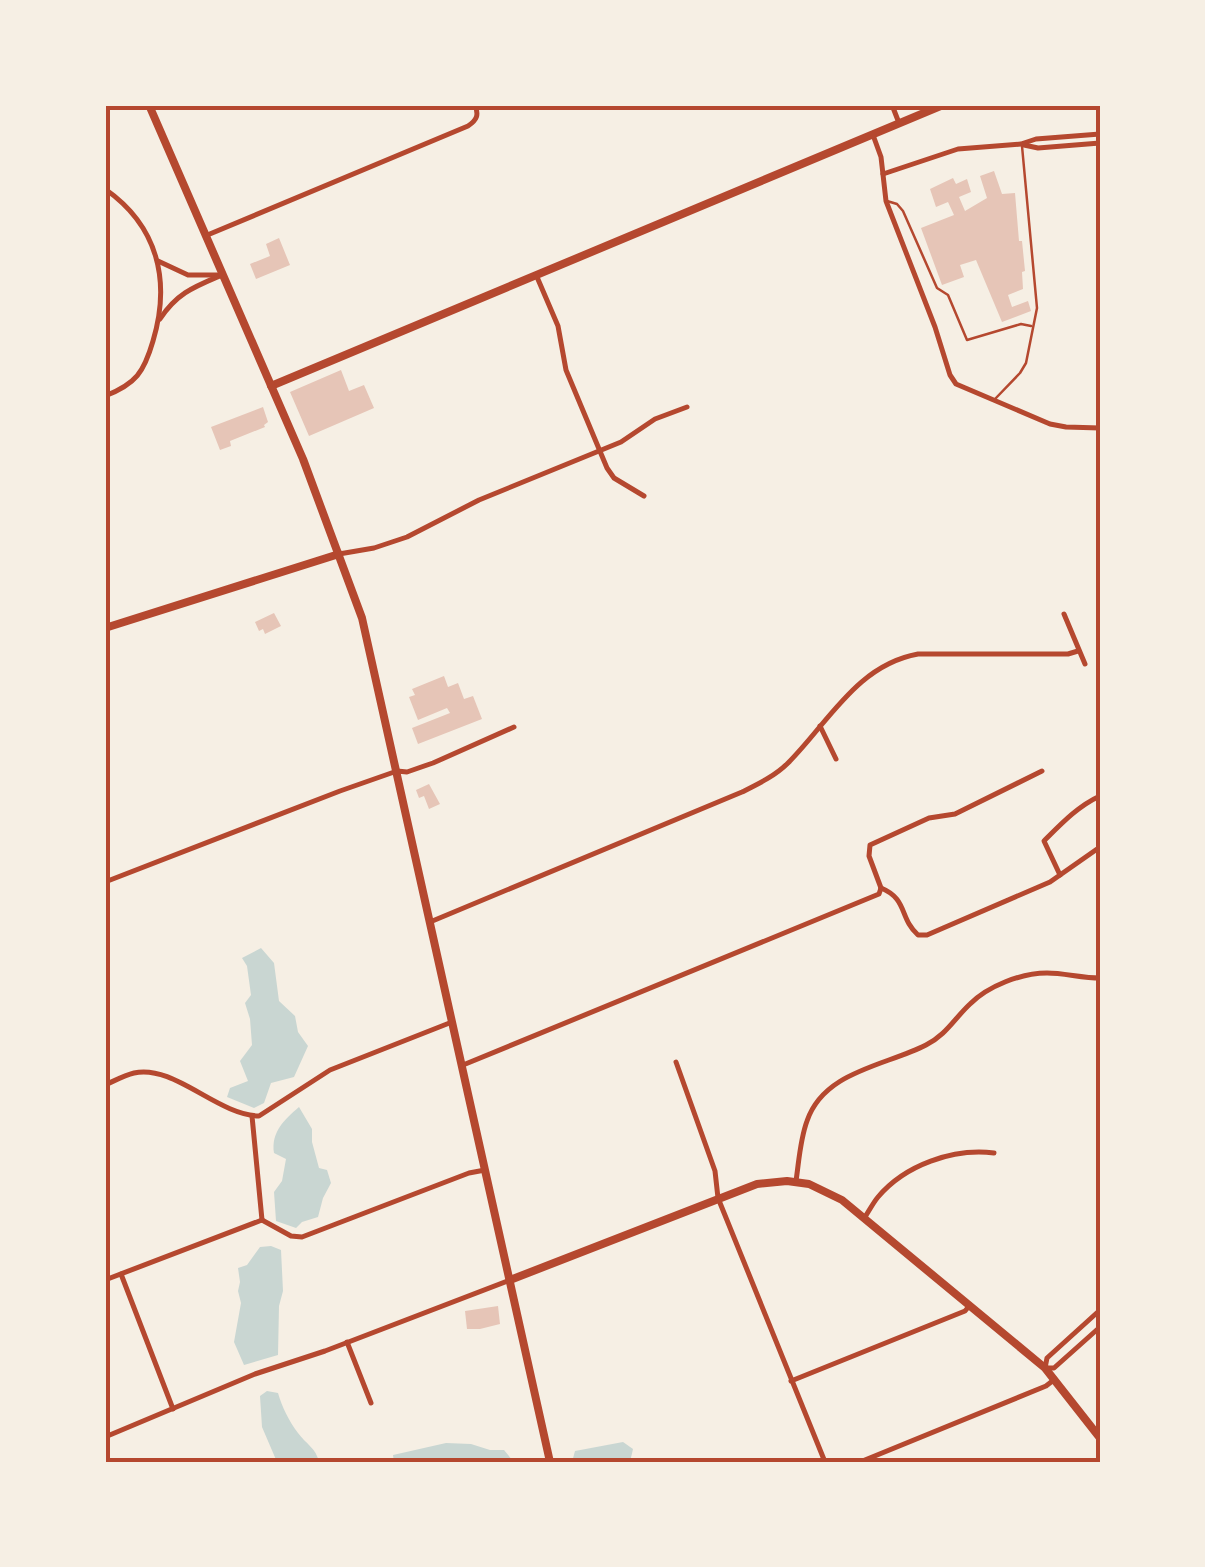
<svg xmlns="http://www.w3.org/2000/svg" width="1205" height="1567" viewBox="0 0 1205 1567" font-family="Overpass,sans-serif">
<rect width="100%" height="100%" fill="#f6efe4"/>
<g fill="#c9d6d2">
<polygon points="261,948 274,963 279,1001 295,1016 298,1032 308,1046 294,1077 271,1083 264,1103 254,1108 227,1097 230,1088 248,1081 240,1061 252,1045 250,1019 245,1003 251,995 247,966 242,958"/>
<path d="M 299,1107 L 312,1129 L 312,1142 L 319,1168 L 327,1170 L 331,1183 L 323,1198 L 318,1217 L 302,1222 L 296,1228 L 276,1221 L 274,1192 L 282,1181 L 286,1159 L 274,1153 C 271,1132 284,1120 299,1107 Z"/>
<polygon points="271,1246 281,1250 283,1291 279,1306 278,1355 244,1365 234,1342 241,1303 238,1291 240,1282 238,1268 247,1265 260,1247"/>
<path d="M 267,1391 L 278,1393 C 282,1407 289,1421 298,1433 C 306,1444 316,1448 319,1462 L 277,1462 L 262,1427 L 260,1396 Z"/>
<polygon points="623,1442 633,1449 630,1462 572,1462 575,1451"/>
<polygon points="446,1443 471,1444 490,1450 504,1450 513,1461 394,1462 393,1455"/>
</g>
<g fill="#e6c5b7">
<polygon points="994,171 1002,194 1015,193 1019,241 1022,241 1025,271 1022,272 1023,289 1008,295 1012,307 1028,301 1031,311 1002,322 976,260 960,265 964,277 942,285 921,228 954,215 948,202 936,207 930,189 953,178 956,184 967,179 971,192 959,197 965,211 987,198 980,176"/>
<polygon points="279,238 290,265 256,279 250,264 270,256 266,244"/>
<polygon points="341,370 349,391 364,385 374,408 309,436 290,392"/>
<polygon points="263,407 268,422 264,425 265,427 230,441 231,446 220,450 211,427"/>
<polygon points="274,613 281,626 265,634 263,629 259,631 255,622"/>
<polygon points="444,676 448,687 458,683 464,699 473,696 482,719 418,744 412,728 450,713 447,708 418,720 409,697 415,695 412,689"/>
<polygon points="429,784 440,804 429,809 424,796 419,798 416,790"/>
<polygon points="498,1306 500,1324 480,1329 467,1329 465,1311"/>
</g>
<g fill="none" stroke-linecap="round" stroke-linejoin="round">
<g stroke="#b5482f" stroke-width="2.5">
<polyline points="887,201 897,204 903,211 937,288 948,295 967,340 1021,324 1031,326"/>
<polyline points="995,399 1020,373 1026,363 1037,308 1022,146"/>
</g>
<g stroke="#b5482f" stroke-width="5">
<polyline points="892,105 899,123"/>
<polyline points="873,135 881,157 886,201 935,327 950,375 956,384 1050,424 1066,427 1100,428"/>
<polyline points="1024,145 1038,148 1100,143"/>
<polyline points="883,174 958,149 1021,144 1036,139 1100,134"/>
<path d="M 105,189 C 158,226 171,281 153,341 C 144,372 136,384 105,396"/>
<path d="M 205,236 L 468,126 C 477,120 479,115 475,105"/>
<polyline points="158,261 188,275 219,275"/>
<polyline points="537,277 558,326 566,370 607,468 614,478 644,496"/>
<path d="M 160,319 C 177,293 194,287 222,275"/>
<polyline points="339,554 374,548 407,537 479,500 621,442 655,419 687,407"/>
<polyline points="1064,614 1085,664"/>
<polyline points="820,726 836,759"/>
<path d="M 1060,875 L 1044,841 C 1061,824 1078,806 1100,796"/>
<polyline points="105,882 340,791 397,771 407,772 433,763 514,727"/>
<path d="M 881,888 C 908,899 899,918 918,935 L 927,935 L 1050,882 L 1100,847"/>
<polyline points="881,888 869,856 870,845 929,818 955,814 1042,771"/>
<path d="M 430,922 L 742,792 C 758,784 775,776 788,763 C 828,723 857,665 918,654 L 1068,654 L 1078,651"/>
<polyline points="676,1062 715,1171 718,1198 825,1462"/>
<polyline points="463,1065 879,894 881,888"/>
<path d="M 105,1085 C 114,1081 125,1075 134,1073 C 174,1064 217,1115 259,1116 L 330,1070 L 452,1022"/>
<polyline points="252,1116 262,1220"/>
<path d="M 796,1181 C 799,1161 800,1140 807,1121 C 824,1071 885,1066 926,1045 C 946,1035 954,1019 970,1004 C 988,986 1021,973 1047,973 C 1064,973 1082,978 1100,978"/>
<path d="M 865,1217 C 869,1211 873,1203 878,1197 C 905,1165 953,1148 994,1153"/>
<polyline points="262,1220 291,1236 302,1237 469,1173 485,1170"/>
<polyline points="121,1274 173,1409"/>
<polyline points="105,1280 262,1220"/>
<polyline points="347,1342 371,1403"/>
<polyline points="1045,1368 1047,1358 1100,1310"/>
<polyline points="1045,1368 1054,1368 1100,1327"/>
<polyline points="791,1381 965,1311 970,1305"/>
<polyline points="105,1437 255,1374 325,1351 510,1280"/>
<polyline points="860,1462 1046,1386 1055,1379"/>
</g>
<g stroke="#b5482f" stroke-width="8">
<polyline points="271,386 943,105"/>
<polyline points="105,628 339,554"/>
<polyline points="510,1280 757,1184 787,1181 809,1184 842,1200 1045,1368 1100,1438"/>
</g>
<polyline stroke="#b5482f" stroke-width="8" points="149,105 303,459 362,618 550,1462"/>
</g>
<rect width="1205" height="1567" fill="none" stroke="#f6efe4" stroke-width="215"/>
<rect x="108" y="108" width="990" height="1352" fill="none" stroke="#b5482f" stroke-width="4"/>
</svg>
